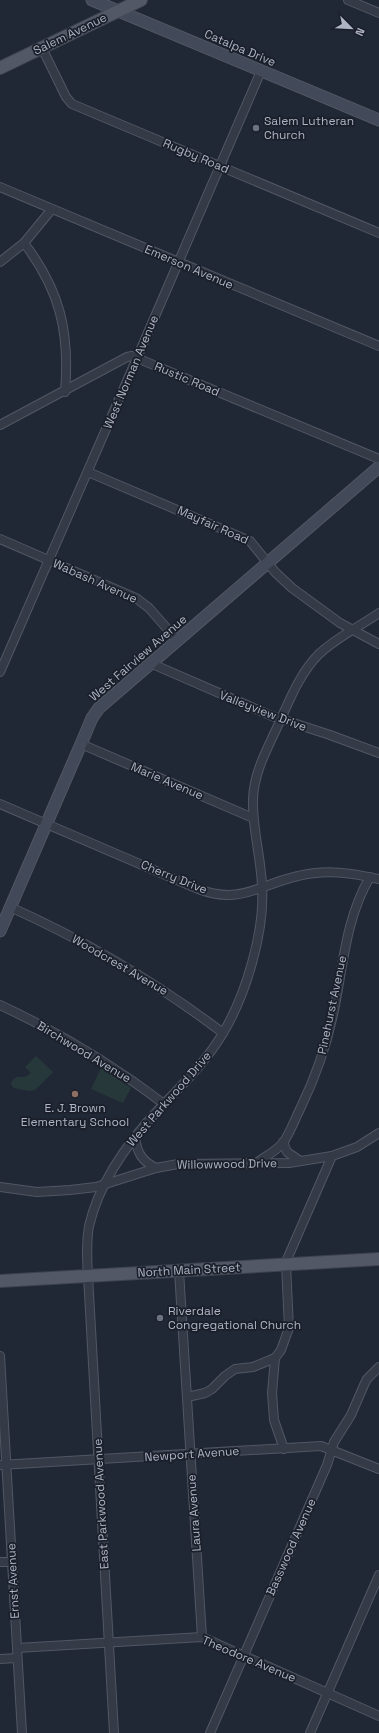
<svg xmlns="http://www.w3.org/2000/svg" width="379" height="1733" viewBox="0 0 379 1733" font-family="'Space Grotesk',sans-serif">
<rect width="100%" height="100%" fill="#212835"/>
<g fill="#27383a">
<polygon points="36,1056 53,1072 35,1090 29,1091 14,1088 11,1085 12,1081 16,1077 25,1077 31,1073 25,1067"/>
<polygon points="101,1068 131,1088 123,1103 91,1089"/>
</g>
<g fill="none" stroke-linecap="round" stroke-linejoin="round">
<defs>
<g id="street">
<polyline points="348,0 379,13"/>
<polyline points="42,48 66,97 72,104 379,233"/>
<polyline points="0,187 379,346"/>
<path d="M 24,243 C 60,290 70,332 65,392"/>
<polyline points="0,262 24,243 52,209"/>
<polyline points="0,425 127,357 132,356 379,459"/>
<polyline points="88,472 250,541 275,572 292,588 340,623 379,644"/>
<polyline points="0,539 136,598 149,608 177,640"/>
<polyline points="150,663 272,716 330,735 379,753"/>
<polyline points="0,672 137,358 261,71"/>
<polyline points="81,744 253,818"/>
<path d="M 0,804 L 198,889 C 241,905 258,885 298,876 C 326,869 351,873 379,879"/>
<path d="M 10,907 C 86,941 157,983 223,1033"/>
<path d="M 0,1005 C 58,1032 113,1065 164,1104"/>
<path d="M 135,1137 C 137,1153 142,1161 156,1168"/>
<polyline points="283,1142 287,1152 299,1160"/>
<path d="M 256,1163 C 265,1157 276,1151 283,1143 C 290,1133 295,1119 301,1107 C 315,1078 326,1047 333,1015 C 343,969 345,919 370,877"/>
<polyline points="0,1187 37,1192 70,1190 96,1187 156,1168 178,1164 289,1163 332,1156 357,1147 379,1133"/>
<polyline points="285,1264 332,1156"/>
<polyline points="179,1271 202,1637"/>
<polyline points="0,1356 22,1733"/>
<polyline points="187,1397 205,1393 212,1389 225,1376 235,1369 253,1367 275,1358"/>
<polyline points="284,1449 274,1420 272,1393 275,1358 281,1350 289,1328 286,1264"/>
<polyline points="0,1465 321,1446 379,1469"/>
<polyline points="0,1562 12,1562"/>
<polyline points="17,1648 202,1637 379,1716"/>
<polyline points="0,1659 17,1658"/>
<path d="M 114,1733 L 88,1276 C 87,1259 86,1243 89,1226 C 99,1183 129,1141 159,1109 C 182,1085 206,1062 223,1033 C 246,995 265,931 262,886 C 261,857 252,828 253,799 C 254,771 268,748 279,723 C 290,699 300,673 319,654 C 337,637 359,627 379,613"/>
<polyline points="210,1733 327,1465 334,1442 351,1415 364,1385 367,1379 379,1367"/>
<polyline points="310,1733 379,1575"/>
</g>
<g id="secondary">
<polyline points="92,0 379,120"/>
<polyline points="0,931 81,744 92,718 99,708 379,467"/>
</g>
<g id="primary">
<polyline points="0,68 141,0"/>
<polyline points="0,1281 379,1259"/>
</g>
</defs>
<use href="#street" stroke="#515764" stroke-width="10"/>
<use href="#secondary" stroke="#515764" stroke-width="13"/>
<use href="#primary" stroke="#3d434f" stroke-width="14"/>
<use href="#street" stroke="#343a46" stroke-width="8"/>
<use href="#secondary" stroke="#424959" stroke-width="11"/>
<use href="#primary" stroke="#525866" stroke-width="12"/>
</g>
<g fill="#6b7280" stroke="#1a1f2a" stroke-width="1.5">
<circle cx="256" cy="128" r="4"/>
<circle cx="160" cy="1318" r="4"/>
</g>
<circle fill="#8d6e63" stroke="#1a1f2a" stroke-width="1.5" cx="75" cy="1094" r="4"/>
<g text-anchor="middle" stroke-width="3.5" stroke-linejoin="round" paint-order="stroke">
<g font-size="12" fill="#aeb4c3" stroke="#1a1f2a">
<text transform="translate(70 34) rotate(-26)" y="4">Salem Avenue</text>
<text transform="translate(240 48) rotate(23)" y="4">Catalpa Drive</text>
<text transform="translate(196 156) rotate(23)" y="4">Rugby Road</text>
<text transform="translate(189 267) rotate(23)" y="4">Emerson Avenue</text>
<text transform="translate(131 372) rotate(-67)" y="4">West Norman Avenue</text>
<text transform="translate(187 379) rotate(23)" y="4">Rustic Road</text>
<text transform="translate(213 525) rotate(24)" y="4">Mayfair Road</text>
<text transform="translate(95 581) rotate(24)" y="4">Wabash Avenue</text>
<text transform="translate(138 658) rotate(-41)" y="4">West Fairview Avenue</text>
<text transform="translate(263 711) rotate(21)" y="4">Valleyview Drive</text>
<text transform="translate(167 781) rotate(23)" y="4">Marie Avenue</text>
<text transform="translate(174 877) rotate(22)" y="4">Cherry Drive</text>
<text transform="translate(120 965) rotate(30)" y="4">Woodcrest Avenue</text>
<text transform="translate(332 1005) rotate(-78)" y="4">Pinehurst Avenue</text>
<text transform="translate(84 1052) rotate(31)" y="4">Birchwood Avenue</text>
<text transform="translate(169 1099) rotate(-49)" y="4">West Parkwood Drive</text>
<text transform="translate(227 1164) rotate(-1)" y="4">Willowwood Drive</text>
<text transform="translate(189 1270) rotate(-3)" y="4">North Main Street</text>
<text transform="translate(192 1454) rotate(-4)" y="4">Newport Avenue</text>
<text transform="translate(101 1504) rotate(-93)" y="4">East Parkwood Avenue</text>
<text transform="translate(194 1513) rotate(-94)" y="4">Laura Avenue</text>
<text transform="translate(291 1547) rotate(-66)" y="4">Basswood Avenue</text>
<text transform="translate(13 1581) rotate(-93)" y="4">Ernst Avenue</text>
<text transform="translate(249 1659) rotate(23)" y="4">Theodore Avenue</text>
</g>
<g font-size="12" fill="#aeb4c3" stroke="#1a1f2a" text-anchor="start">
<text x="264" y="125">Salem Lutheran<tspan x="264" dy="14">Church</tspan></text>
<text x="75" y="1112" text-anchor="middle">E. J. Brown<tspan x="75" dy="14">Elementary School</tspan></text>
<text x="168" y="1315">Riverdale<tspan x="168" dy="14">Congregational Church</tspan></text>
</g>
</g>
<g transform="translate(351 28) rotate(114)" stroke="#1a1f2a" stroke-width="3" paint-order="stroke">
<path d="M0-3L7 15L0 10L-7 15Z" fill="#aeb4c3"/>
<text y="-6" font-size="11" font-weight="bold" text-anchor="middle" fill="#aeb4c3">N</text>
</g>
</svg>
